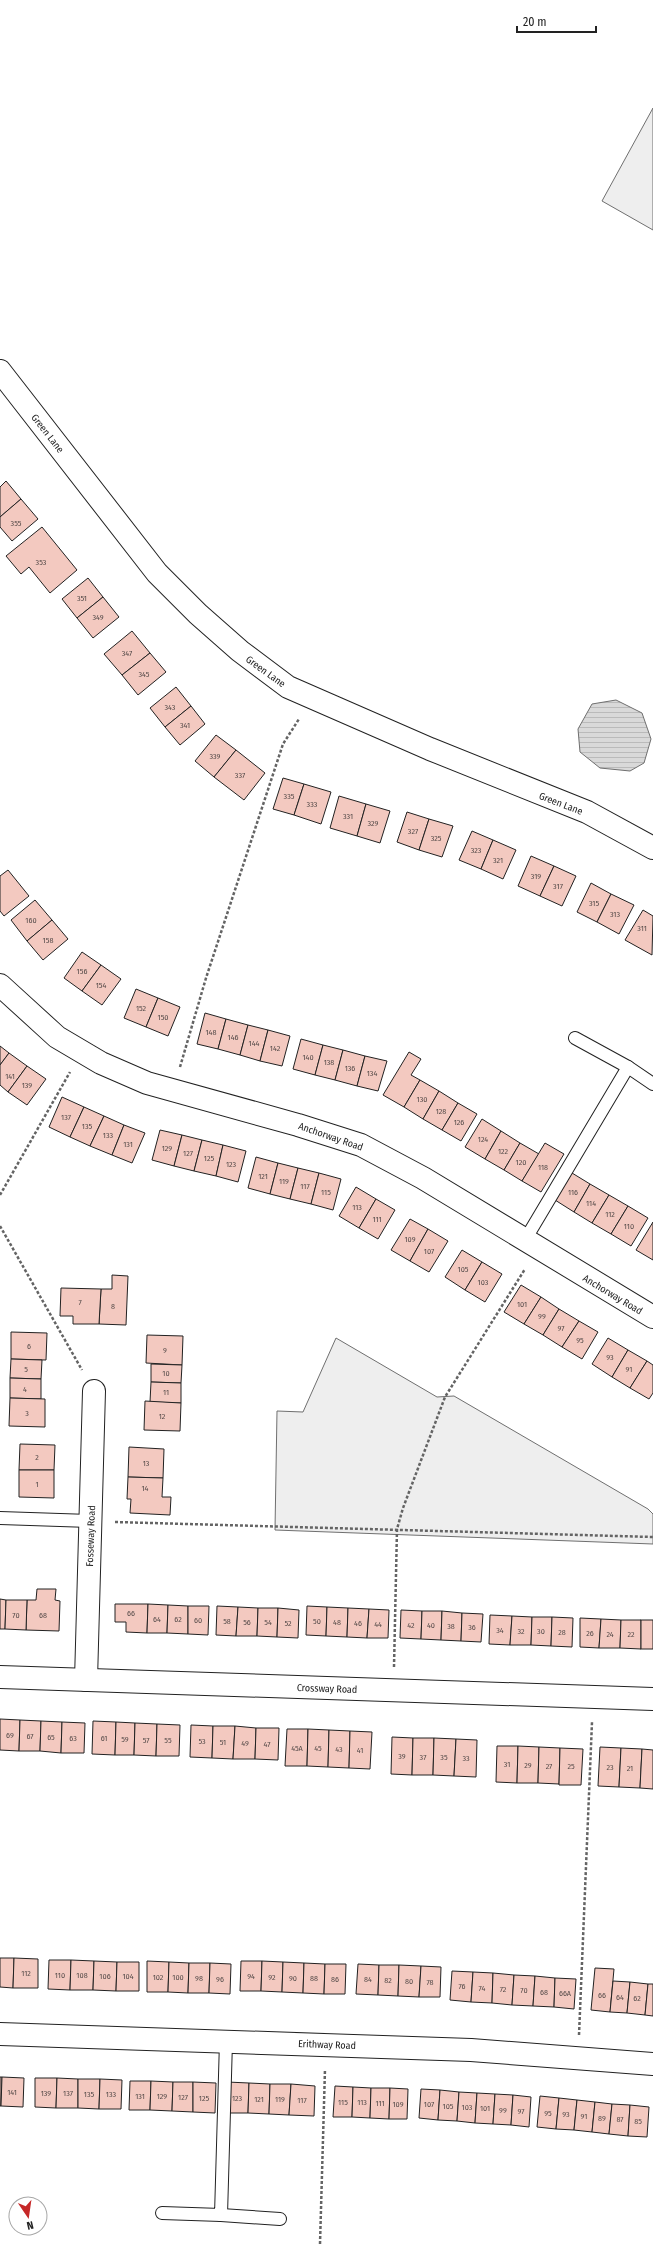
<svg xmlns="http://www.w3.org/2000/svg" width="653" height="2244" viewBox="0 0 653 2244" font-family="'Fira Sans Condensed',sans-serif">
<defs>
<pattern id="water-rules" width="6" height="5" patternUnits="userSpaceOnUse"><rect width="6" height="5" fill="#d9d9d9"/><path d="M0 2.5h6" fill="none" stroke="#bababa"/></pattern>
</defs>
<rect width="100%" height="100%" fill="#fff"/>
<g fill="#eee" stroke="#6f6f6f">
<polygon points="653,108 653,230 602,201"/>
<polygon points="336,1338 437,1397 454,1396 648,1509 653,1514 653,1544 275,1530 277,1411 303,1412"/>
</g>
<polygon fill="url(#water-rules)" stroke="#6f6f6f" points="616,700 642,713 651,739 644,763 630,771 600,768 580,752 578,729 592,704"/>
<g fill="#f3c9c0" stroke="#222">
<polygon points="6,481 21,499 0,517 0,487"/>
<polygon points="21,499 38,519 12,541 0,527 0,517"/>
<polygon points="42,527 77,570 50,593 29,567 21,574 6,556"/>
<polygon points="88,578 103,597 77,618 62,599"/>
<polygon points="103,597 119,617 93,638 77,618"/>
<polygon points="132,631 150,653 122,675 104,654"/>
<polygon points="150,653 166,672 138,695 122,675"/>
<polygon points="176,687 191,706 165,727 150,708"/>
<polygon points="191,706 205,724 180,745 165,727"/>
<polygon points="216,735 236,750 214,777 195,761"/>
<polygon points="236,750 265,773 244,800 214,777"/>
<polygon points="283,778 304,784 294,815 273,809"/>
<polygon points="304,784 331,792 321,824 294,815"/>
<polygon points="339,796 366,804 357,836 330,828"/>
<polygon points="366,804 390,811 380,843 357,836"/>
<polygon points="407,812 429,819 419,850 397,842"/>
<polygon points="429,819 453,826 442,857 419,850"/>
<polygon points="472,831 493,840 481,869 459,860"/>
<polygon points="493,840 516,850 503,879 481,869"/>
<polygon points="531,856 554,866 540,896 518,886"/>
<polygon points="554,866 576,876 562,906 540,896"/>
<polygon points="8,870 29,896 4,916 0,911 0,876"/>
<polygon points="591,883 611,894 597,922 577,912"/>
<polygon points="611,894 634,905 619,934 597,922"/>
<polygon points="35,900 52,920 27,941 11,920"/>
<polygon points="643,910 653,916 652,955 625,940"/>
<polygon points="52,920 68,939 43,960 27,941"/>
<polygon points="82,952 101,965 82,991 64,978"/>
<polygon points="101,965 121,979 102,1005 82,991"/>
<polygon points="136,989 158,998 146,1027 124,1018"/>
<polygon points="158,998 180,1007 168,1036 146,1027"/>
<polygon points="205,1013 226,1019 218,1049 197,1044"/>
<polygon points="226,1019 248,1025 240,1055 218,1049"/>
<polygon points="248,1025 268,1030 260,1061 240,1055"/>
<polygon points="268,1030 290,1036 282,1066 260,1061"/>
<polygon points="301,1039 323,1045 315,1075 293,1069"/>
<polygon points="323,1045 343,1050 335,1080 315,1075"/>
<polygon points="0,1046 9,1053 0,1065"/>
<polygon points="343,1050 365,1056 357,1086 335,1080"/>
<polygon points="409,1052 421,1059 411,1075 420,1080 404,1107 383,1095"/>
<polygon points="9,1053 27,1066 8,1092 0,1085 0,1065"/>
<polygon points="365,1056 387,1061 378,1091 357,1086"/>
<polygon points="27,1066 46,1079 27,1105 8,1092"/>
<polygon points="420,1080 439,1091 423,1119 404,1107"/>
<polygon points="439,1091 458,1103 442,1130 423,1119"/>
<polygon points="62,1097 84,1107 70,1137 49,1127"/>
<polygon points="458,1103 477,1114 461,1141 442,1130"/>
<polygon points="84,1107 104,1116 90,1146 70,1137"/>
<polygon points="104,1116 124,1125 112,1155 90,1146"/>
<polygon points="482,1119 501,1131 485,1159 465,1147"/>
<polygon points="124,1125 145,1133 132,1163 112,1155"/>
<polygon points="160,1130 182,1135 174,1166 152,1160"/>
<polygon points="501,1131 520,1143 504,1170 485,1159"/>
<polygon points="182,1135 202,1140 194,1171 174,1166"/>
<polygon points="202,1140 223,1145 216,1176 194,1171"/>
<polygon points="520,1143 539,1154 522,1181 504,1170"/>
<polygon points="545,1143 564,1154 541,1192 522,1181"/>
<polygon points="223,1145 246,1151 238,1182 216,1176"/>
<polygon points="256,1157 278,1163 270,1194 248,1188"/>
<polygon points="278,1163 298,1168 290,1199 270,1194"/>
<polygon points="298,1168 319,1173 311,1204 290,1199"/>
<polygon points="319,1173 341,1179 333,1210 311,1204"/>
<polygon points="572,1173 590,1184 574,1212 555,1200"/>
<polygon points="590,1184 609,1195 592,1223 574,1212"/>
<polygon points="356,1187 376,1199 359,1228 339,1216"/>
<polygon points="609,1195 628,1206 611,1234 592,1223"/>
<polygon points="376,1199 395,1210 378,1239 359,1228"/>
<polygon points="628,1206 648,1218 631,1246 611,1234"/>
<polygon points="410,1219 428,1229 410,1261 391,1250"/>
<polygon points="653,1222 653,1260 636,1250"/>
<polygon points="428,1229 448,1241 429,1272 410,1261"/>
<polygon points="462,1250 482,1262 465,1290 445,1277"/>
<polygon points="482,1262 502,1274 485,1302 465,1290"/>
<polygon points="112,1275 128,1276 126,1325 99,1324 101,1289 112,1289"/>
<polygon points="521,1285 541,1297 524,1324 504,1312"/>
<polygon points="61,1288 101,1289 99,1324 73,1324 73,1316 60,1316"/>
<polygon points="541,1297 559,1309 543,1335 524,1324"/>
<polygon points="559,1309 579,1321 562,1347 543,1335"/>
<polygon points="579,1321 598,1332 582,1359 562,1347"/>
<polygon points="11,1332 47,1333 46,1360 11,1359"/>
<polygon points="147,1335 183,1336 182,1365 146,1363"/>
<polygon points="608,1338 628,1350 612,1377 592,1364"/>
<polygon points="628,1350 647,1361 630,1388 612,1377"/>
<polygon points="11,1359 42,1360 41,1379 10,1378"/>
<polygon points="647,1361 653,1365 653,1393 649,1399 630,1388"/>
<polygon points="151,1364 182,1365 181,1383 151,1382"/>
<polygon points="10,1378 41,1379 41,1399 10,1398"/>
<polygon points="151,1382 181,1383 181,1403 150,1402"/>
<polygon points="10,1398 45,1399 45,1427 9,1426"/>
<polygon points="145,1401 181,1403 180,1431 144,1430"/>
<polygon points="20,1444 55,1445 54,1470 19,1470"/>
<polygon points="129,1447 164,1449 163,1478 128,1477"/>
<polygon points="19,1470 54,1470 54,1498 19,1497"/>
<polygon points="128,1477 163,1478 162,1497 171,1497 170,1515 130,1513 131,1499 127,1499"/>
<polygon points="37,1589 56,1589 55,1600 60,1601 59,1631 26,1630 27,1600 36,1600"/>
<polygon points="0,1599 6,1600 5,1629 0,1629"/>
<polygon points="6,1600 27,1600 26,1630 5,1629"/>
<polygon points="115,1604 148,1604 147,1633 126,1632 126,1622 115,1622"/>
<polygon points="148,1604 168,1605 167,1633 147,1633"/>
<polygon points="168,1605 188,1606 188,1634 167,1633"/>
<polygon points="188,1606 209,1606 208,1635 188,1634"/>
<polygon points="217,1606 238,1607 236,1636 216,1635"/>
<polygon points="307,1606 327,1607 326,1636 306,1635"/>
<polygon points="238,1607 258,1608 257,1636 236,1636"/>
<polygon points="327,1607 348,1608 347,1637 326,1636"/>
<polygon points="258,1608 278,1608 277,1637 257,1636"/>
<polygon points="278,1608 299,1610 298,1638 277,1637"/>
<polygon points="348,1608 369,1609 367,1638 347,1637"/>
<polygon points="369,1609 389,1610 388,1638 367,1638"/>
<polygon points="401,1610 422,1611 421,1639 400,1638"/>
<polygon points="422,1611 442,1611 441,1640 421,1639"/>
<polygon points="442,1611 462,1613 461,1641 441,1640"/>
<polygon points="462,1613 483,1614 481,1642 461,1641"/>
<polygon points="490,1615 512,1616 510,1645 489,1644"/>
<polygon points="512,1616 532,1617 531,1645 510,1645"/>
<polygon points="532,1617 552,1617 551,1646 531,1645"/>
<polygon points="552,1617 573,1618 572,1647 551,1646"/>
<polygon points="580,1618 601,1619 599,1648 580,1647"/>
<polygon points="601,1619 621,1620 620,1648 599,1648"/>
<polygon points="621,1620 641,1620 641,1649 620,1648"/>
<rect x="641" y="1620" width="12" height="29"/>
<polygon points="0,1719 20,1720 19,1751 0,1750"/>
<polygon points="20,1720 41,1721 40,1751 19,1751"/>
<polygon points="41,1721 62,1722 61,1753 40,1751"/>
<polygon points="93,1721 116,1722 115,1755 92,1754"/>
<polygon points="62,1722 85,1723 84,1753 61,1753"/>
<polygon points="116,1722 135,1723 134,1755 115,1755"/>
<polygon points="135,1723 157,1724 156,1756 134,1755"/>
<polygon points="157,1724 180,1725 179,1756 156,1756"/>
<polygon points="191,1725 213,1726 212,1758 190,1757"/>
<polygon points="213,1726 235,1726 233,1759 212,1758"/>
<polygon points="235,1726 256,1728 255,1759 233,1759"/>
<polygon points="256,1728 279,1728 278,1760 255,1759"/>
<polygon points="287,1729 308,1729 307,1766 285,1766"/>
<polygon points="308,1729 329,1730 328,1767 307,1766"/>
<polygon points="329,1730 350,1731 349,1768 328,1767"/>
<polygon points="350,1731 372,1732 370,1769 349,1768"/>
<polygon points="392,1737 413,1738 412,1775 391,1774"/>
<polygon points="413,1738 434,1738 433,1775 412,1775"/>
<polygon points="434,1738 456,1739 454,1776 433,1775"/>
<polygon points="456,1739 477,1740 476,1777 454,1776"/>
<polygon points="497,1746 518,1746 517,1783 496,1782"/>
<polygon points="518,1746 539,1747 538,1783 517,1783"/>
<polygon points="539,1747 560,1748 559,1784 538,1783"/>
<polygon points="600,1747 621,1748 619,1787 598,1786"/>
<polygon points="560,1748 583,1749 581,1785 559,1785"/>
<polygon points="621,1748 642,1749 640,1788 619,1787"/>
<polygon points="642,1749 653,1750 653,1789 640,1788"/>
<polygon points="0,1958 14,1958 13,1988 0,1987"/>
<polygon points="14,1958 38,1959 38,1988 13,1988"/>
<polygon points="49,1960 71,1960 70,1990 48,1989"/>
<polygon points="71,1960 94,1961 93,1990 70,1990"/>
<polygon points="94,1961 117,1962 116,1991 93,1990"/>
<polygon points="147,1961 169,1962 168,1992 147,1992"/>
<polygon points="241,1961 262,1961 261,1991 240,1991"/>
<polygon points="262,1961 283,1962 282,1992 261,1991"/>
<polygon points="117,1962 139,1962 139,1991 116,1991"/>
<polygon points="169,1962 189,1963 188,1993 168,1992"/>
<polygon points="283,1962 304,1963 303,1993 282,1992"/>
<polygon points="189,1963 210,1963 209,1993 188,1993"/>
<polygon points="210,1963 231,1964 230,1994 209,1993"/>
<polygon points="304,1963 325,1964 324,1994 303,1993"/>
<polygon points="325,1964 346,1964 345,1994 324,1994"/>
<polygon points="358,1964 379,1965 378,1995 356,1994"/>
<polygon points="379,1965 399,1965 398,1996 378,1995"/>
<polygon points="399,1965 421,1966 419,1997 398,1996"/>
<polygon points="421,1966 441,1967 440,1997 419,1997"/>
<polygon points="595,1968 614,1969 610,2012 591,2010"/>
<polygon points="452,1971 473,1972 471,2002 450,2000"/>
<polygon points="473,1972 493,1973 492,2003 471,2002"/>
<polygon points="493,1973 514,1975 512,2005 492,2003"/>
<polygon points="514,1975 535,1976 533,2006 512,2005"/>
<polygon points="535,1976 555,1978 554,2007 533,2006"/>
<polygon points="555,1978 576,1979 574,2009 554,2007"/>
<polygon points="613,1981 630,1982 627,2013 610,2012"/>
<polygon points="630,1982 648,1984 645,2015 627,2013"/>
<polygon points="648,1984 653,1984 653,2016 645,2015"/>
<polygon points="0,2077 2,2077 1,2106 0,2106"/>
<polygon points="2,2077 24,2078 23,2107 1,2106"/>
<polygon points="35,2078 57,2078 56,2108 35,2107"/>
<polygon points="57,2078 78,2079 78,2108 56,2108"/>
<polygon points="78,2079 100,2079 99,2109 78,2108"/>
<polygon points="100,2079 122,2080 121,2109 99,2109"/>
<polygon points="130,2081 151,2081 150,2110 129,2110"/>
<polygon points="151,2081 173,2082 172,2111 150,2110"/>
<polygon points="173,2082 193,2082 193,2112 172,2111"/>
<polygon points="193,2082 216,2083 215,2113 193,2112"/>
<polygon points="227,2082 249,2083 248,2113 227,2113"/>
<polygon points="249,2083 270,2084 269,2114 248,2113"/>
<polygon points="270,2084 291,2084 289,2115 269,2114"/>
<polygon points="291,2084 315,2086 314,2116 289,2115"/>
<polygon points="335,2086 353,2087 352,2117 333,2117"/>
<polygon points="353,2087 371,2088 370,2118 352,2117"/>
<polygon points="371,2088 390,2088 389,2119 370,2118"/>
<polygon points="390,2088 408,2089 407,2119 389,2119"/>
<polygon points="421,2089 440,2090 438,2120 419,2118"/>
<polygon points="440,2090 459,2092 457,2121 438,2120"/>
<polygon points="459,2092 477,2093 475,2123 457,2121"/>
<polygon points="477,2093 495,2094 493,2124 475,2123"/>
<polygon points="495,2094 513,2095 511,2125 493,2124"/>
<polygon points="513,2095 531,2097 529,2127 511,2125"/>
<polygon points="540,2096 559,2098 556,2129 537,2127"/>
<polygon points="559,2098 577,2100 574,2130 556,2129"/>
<polygon points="577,2100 595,2102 592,2132 574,2130"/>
<polygon points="595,2102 612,2104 609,2134 592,2132"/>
<polygon points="612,2104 630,2105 628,2136 609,2134"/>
<polygon points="630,2105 649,2107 647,2137 628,2136"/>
</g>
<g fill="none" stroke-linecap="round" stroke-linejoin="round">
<defs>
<g id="service">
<polyline points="575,1038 628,1067 653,1084"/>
<polyline points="525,1240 628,1067"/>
<polyline points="0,1518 90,1521"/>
<polyline points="162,2213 221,2215 226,2041"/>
<polyline points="221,2215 280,2219"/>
</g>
<g id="minor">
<polyline points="0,985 57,1037 101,1063 147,1083 298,1125 361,1145 423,1178 653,1317"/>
<polyline points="0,1677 653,1699"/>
<polyline points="86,1680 94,1391"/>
<polyline points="0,2034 471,2050 653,2064"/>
</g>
<polyline id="tertiary" points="0,371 157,573 198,614 240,651 288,687 430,749 587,812 653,848"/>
</defs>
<use href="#service" stroke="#222" stroke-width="14"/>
<use href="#minor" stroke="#222" stroke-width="24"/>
<use href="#tertiary" stroke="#222" stroke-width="24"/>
<g stroke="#646464" stroke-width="2.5" stroke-dasharray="3 2" stroke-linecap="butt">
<polyline points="180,1067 206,978 283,744 299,719"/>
<polyline points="0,1195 70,1072"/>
<polyline points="0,1226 82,1370"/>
<polyline points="115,1522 653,1537"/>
<polyline points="394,1667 397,1529 403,1508 445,1397 525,1269"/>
<polyline points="579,2035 592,1722"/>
<polyline points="320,2244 325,2069"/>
</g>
<use href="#service" stroke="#fff" stroke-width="12"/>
<use href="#minor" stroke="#fff" stroke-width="22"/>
<use href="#tertiary" stroke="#fff" stroke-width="22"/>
</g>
<g text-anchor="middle" stroke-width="3" stroke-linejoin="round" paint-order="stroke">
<g font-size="8" fill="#564c4a">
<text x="16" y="526">355</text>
<text x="41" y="565">353</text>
<text x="82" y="601">351</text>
<text x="98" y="620">349</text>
<text x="127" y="656">347</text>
<text x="144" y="677">345</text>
<text x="170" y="710">343</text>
<text x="185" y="728">341</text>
<text x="215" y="759">339</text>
<text x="240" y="778">337</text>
<text x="289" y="799">335</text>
<text x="312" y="807">333</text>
<text x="348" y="819">331</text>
<text x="373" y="826">329</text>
<text x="413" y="834">327</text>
<text x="436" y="841">325</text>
<text x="476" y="853">323</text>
<text x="498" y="863">321</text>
<text x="536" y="879">319</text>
<text x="558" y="889">317</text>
<text x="594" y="906">315</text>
<text x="615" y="917">313</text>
<text x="31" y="923">160</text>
<text x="642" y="931">311</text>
<text x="48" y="943">158</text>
<text x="82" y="974">156</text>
<text x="101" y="988">154</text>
<text x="141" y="1011">152</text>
<text x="163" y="1020">150</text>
<text x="211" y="1035">148</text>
<text x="233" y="1040">146</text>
<text x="254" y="1046">144</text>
<text x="275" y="1051">142</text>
<text x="308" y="1060">140</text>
<text x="329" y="1065">138</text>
<text x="350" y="1071">136</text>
<text x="372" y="1076">134</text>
<text x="10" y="1079">141</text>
<text x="27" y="1088">139</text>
<text x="422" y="1102">130</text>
<text x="441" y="1114">128</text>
<text x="66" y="1120">137</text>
<text x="459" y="1125">126</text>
<text x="87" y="1129">135</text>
<text x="108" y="1138">133</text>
<text x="483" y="1142">124</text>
<text x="128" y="1147">131</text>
<text x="167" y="1151">129</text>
<text x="503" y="1154">122</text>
<text x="188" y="1156">127</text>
<text x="209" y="1161">125</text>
<text x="521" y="1165">120</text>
<text x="231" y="1167">123</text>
<text x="543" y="1170">118</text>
<text x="263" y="1179">121</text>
<text x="284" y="1184">119</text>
<text x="305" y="1189">117</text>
<text x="326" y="1195">115</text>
<text x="573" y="1195">116</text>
<text x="591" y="1206">114</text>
<text x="357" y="1210">113</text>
<text x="610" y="1217">112</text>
<text x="377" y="1222">111</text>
<text x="629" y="1229">110</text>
<text x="410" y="1242">109</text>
<text x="429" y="1254">107</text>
<text x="463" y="1272">105</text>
<text x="483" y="1285">103</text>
<text x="80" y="1305">7</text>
<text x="522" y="1307">101</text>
<text x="113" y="1309">8</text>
<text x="542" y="1319">99</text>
<text x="561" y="1331">97</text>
<text x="580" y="1343">95</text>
<text x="29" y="1349">6</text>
<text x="165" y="1353">9</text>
<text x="610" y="1360">93</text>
<text x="26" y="1372">5</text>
<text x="629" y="1372">91</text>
<text x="166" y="1376">10</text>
<text x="25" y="1392">4</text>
<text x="166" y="1395">11</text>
<text x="27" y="1416">3</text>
<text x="162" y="1419">12</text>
<text x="37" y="1460">2</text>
<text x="146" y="1466">13</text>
<text x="37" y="1487">1</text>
<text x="145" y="1491">14</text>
<text x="131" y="1616">66</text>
<text x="16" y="1618">70</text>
<text x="43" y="1618">68</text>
<text x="157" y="1622">64</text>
<text x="178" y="1622">62</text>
<text x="198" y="1623">60</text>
<text x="227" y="1624">58</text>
<text x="317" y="1624">50</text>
<text x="247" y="1625">56</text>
<text x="268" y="1625">54</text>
<text x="337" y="1625">48</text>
<text x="288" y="1626">52</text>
<text x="358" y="1626">46</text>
<text x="378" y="1627">44</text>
<text x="411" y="1628">42</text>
<text x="431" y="1628">40</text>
<text x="451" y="1629">38</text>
<text x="472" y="1630">36</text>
<text x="500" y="1633">34</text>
<text x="521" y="1634">32</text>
<text x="541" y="1634">30</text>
<text x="562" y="1635">28</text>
<text x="590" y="1636">26</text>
<text x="610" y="1637">24</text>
<text x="631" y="1637">22</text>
<text x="10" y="1738">69</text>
<text x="30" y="1739">67</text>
<text x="51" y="1740">65</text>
<text x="73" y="1741">63</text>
<text x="104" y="1741">61</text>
<text x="125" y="1742">59</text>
<text x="146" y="1743">57</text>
<text x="168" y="1743">55</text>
<text x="202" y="1744">53</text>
<text x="223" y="1745">51</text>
<text x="245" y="1746">49</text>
<text x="267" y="1747">47</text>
<text x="297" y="1751">45A</text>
<text x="318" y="1751">45</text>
<text x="339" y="1752">43</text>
<text x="360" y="1753">41</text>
<text x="402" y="1759">39</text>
<text x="423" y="1760">37</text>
<text x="444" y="1760">35</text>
<text x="466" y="1761">33</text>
<text x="507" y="1767">31</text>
<text x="528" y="1768">29</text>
<text x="549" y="1769">27</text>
<text x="571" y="1769">25</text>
<text x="610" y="1770">23</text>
<text x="630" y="1771">21</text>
<text x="26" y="1976">112</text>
<text x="60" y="1978">110</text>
<text x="82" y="1978">108</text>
<text x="105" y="1979">106</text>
<text x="128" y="1979">104</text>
<text x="251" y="1979">94</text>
<text x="158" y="1980">102</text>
<text x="178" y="1980">100</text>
<text x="272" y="1980">92</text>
<text x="199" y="1981">98</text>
<text x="293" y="1981">90</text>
<text x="314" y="1981">88</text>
<text x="220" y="1982">96</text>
<text x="335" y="1982">86</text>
<text x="368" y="1982">84</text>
<text x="388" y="1983">82</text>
<text x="409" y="1984">80</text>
<text x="430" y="1985">78</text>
<text x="462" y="1989">76</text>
<text x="482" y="1991">74</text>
<text x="503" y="1992">72</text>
<text x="524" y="1993">70</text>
<text x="544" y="1995">68</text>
<text x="565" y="1996">66A</text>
<text x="602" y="1998">66</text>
<text x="620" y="2000">64</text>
<text x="637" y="2001">62</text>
<text x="12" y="2095">141</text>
<text x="46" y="2096">139</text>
<text x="68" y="2096">137</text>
<text x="89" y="2097">135</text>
<text x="111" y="2097">133</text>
<text x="140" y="2099">131</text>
<text x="162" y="2099">129</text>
<text x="183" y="2100">127</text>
<text x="204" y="2101">125</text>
<text x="237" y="2101">123</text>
<text x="259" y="2102">121</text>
<text x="280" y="2102">119</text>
<text x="302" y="2103">117</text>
<text x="343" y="2105">115</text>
<text x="362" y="2105">113</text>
<text x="380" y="2106">111</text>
<text x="398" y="2107">109</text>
<text x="429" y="2107">107</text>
<text x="448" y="2109">105</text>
<text x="467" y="2110">103</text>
<text x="485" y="2111">101</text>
<text x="503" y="2113">99</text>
<text x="521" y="2114">97</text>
<text x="548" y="2116">95</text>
<text x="566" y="2117">93</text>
<text x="584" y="2119">91</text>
<text x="602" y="2121">89</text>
<text x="620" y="2122">87</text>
<text x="638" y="2124">85</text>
</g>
<g font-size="10" fill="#222" stroke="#fff">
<text transform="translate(48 433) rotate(52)" y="4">Green Lane</text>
<text transform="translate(266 671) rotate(36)" y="4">Green Lane</text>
<text transform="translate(561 803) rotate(21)" y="4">Green Lane</text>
<text transform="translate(331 1136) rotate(19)" y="4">Anchorway Road</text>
<text transform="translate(613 1294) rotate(31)" y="4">Anchorway Road</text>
<text transform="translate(90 1536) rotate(-88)" y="4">Fosseway Road</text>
<text transform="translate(327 1688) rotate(2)" y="4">Crossway Road</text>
<text transform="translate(327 2044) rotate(2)" y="4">Erithway Road</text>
</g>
</g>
<g transform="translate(28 2216) rotate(167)"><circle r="19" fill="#ffffff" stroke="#a7a7a7"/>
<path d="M0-3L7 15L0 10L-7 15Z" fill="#c62828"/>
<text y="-6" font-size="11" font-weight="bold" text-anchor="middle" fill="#222222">N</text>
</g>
<path d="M517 26v6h79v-6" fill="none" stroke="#222222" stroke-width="2"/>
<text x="523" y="26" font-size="12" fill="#222222" stroke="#ffffff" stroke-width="3" paint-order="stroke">20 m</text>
</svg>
